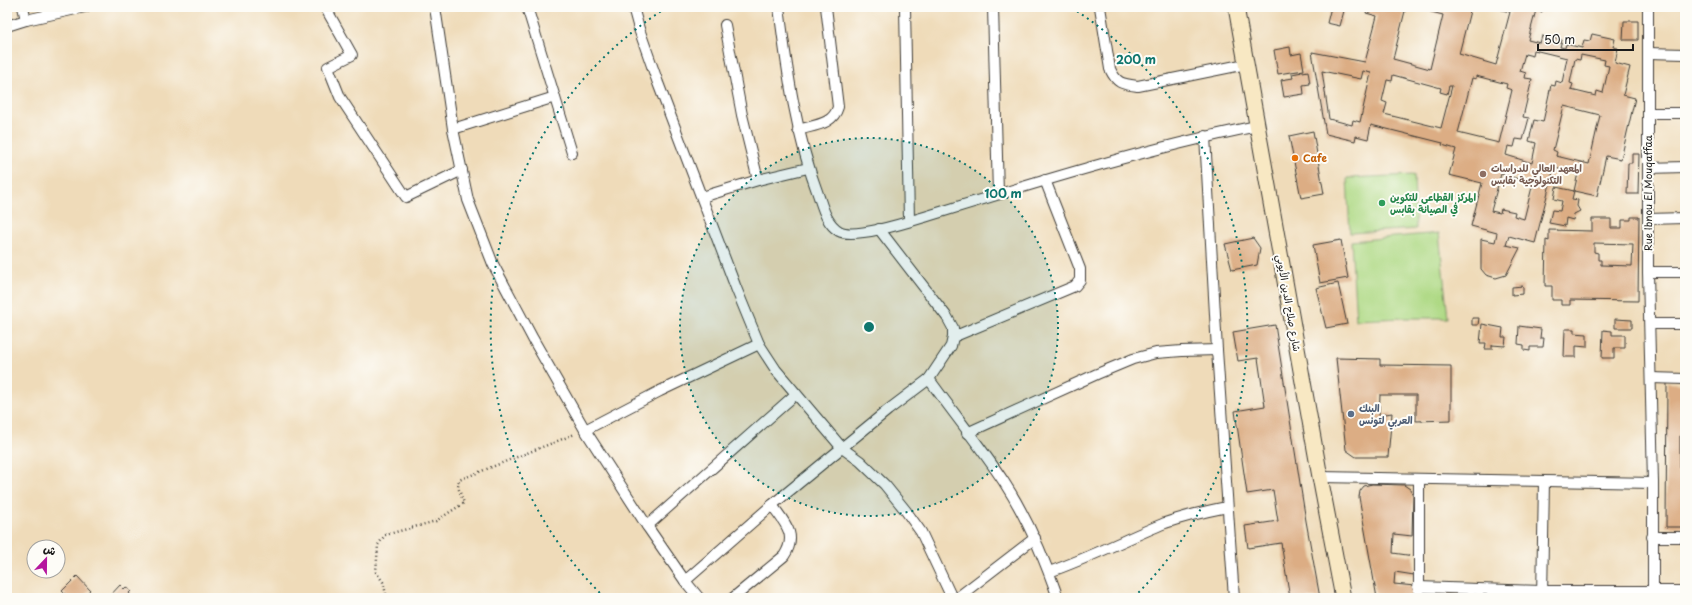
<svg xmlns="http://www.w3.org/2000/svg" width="1692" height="605" viewBox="0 0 1692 605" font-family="'Playpen Sans','Playpen Sans Arabic',sans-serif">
<rect width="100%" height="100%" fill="#fdfcf7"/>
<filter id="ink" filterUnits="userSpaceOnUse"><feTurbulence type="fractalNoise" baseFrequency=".025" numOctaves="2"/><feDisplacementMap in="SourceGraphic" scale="8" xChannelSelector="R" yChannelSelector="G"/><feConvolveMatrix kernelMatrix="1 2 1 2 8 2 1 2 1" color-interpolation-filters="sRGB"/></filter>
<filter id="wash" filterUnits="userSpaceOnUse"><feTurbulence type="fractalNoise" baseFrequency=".012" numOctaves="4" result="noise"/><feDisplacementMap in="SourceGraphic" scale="16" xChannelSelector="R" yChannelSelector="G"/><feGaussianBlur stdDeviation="0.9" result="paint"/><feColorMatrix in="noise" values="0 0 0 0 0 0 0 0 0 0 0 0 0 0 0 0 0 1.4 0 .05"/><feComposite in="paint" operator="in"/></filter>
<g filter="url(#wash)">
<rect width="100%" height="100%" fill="#efdbb9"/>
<g fill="#aed984" stroke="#657a50">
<polygon points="1414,175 1416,229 1350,233 1347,178"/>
<polygon points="1439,233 1448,318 1404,318 1356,320 1351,241"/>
</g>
<g id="blocks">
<g fill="#dcad84" fill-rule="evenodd">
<polygon points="1331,7 1345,7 1340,26 1327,23"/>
<path d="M 1368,7 L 1406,7 L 1393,59 L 1430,69 L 1443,15 L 1412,7 L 1471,7 L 1459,54 L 1496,65 L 1510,12 L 1491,7 L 1543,7 L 1542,12 L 1536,10 L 1528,40 L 1540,43 L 1542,36 L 1562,40 L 1560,47 L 1565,48 L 1566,44 L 1582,48 L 1584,40 L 1590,41 L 1592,34 L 1615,39 L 1613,47 L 1618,48 L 1615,63 L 1630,67 L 1623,95 L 1635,98 L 1621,159 L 1606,156 L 1597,196 L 1574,191 L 1578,173 L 1554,168 L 1535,243 L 1509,236 L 1506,245 L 1520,248 L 1506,275 L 1496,278 L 1486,275 L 1481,269 L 1481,239 L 1495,242 L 1497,233 L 1471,226 L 1482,183 L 1449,175 L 1456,149 L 1442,145 L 1443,143 L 1371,125 L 1368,139 L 1356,136 L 1355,141 L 1326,134 L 1312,52 L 1365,62 L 1377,16 L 1366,13 ZM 1534,50 L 1567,58 L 1562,83 L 1556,81 L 1555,86 L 1551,85 L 1543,122 L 1534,120 L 1529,141 L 1536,143 L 1532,163 L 1506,155 L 1508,146 L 1514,147 L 1516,139 L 1523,140 L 1529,118 L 1523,117 L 1532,79 L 1525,78 L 1526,73 L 1520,71 L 1525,54 L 1533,56 ZM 1581,55 L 1605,60 L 1604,65 L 1609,66 L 1603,93 L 1597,91 L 1596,96 L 1571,90 L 1573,84 L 1570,83 L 1575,59 L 1580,60 ZM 1322,71 L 1361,79 L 1363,71 L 1371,73 L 1360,122 L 1353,120 L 1352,125 L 1329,119 ZM 1393,75 L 1441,88 L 1440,92 L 1447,94 L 1449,86 L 1452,86 L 1441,128 L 1384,114 L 1387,103 L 1382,101 L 1387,80 L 1392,81 ZM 1476,76 L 1507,84 L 1506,88 L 1512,90 L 1499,143 L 1458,133 L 1472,78 L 1476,79 ZM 1564,106 L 1600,115 L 1589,164 L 1556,156 L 1557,152 L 1553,150 ZM 1501,174 L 1533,183 L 1524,219 L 1514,216 L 1515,212 L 1501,209 L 1500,213 L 1491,211 Z"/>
<polygon points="1624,21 1638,21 1638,40 1623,40"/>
<polygon points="1290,47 1291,55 1301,53 1304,70 1278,74 1274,50"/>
<polygon points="1308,71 1310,84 1303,85 1304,94 1284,97 1281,80 1293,78 1292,74"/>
<polygon points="1313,131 1324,194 1301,198 1289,136"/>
<polygon points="1632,154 1639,154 1638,194 1627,194 1628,163 1632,163"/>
<polygon points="1556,187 1574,191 1572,199 1578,200 1577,206 1580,211 1574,214 1573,220 1566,218 1565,226 1549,223 1552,210 1560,211 1562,201 1554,199"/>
<path d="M 1631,217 L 1639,217 L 1638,301 L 1570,300 L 1570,305 L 1561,305 L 1561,300 L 1552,300 L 1552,286 L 1545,286 L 1546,240 L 1549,241 L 1549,230 L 1592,231 L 1592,219 L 1611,219 L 1611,228 L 1622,228 L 1622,220 L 1631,220 ZM 1594,243 L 1633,244 L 1632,266 L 1601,265 L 1601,260 L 1598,260 L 1598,253 L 1594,252 Z"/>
<polygon points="1253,238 1260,248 1257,265 1232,270 1225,244"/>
<polygon points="1341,240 1348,278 1320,283 1313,245"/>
<polygon points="1338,283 1347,324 1326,328 1316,288"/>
<polygon points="1523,286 1523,294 1512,295 1512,287"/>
<polygon points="1472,318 1479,318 1478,325 1472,325"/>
<polygon points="1615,319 1632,320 1632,328 1615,328"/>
<polygon points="1482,324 1503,328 1502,337 1506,337 1505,346 1492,345 1492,349 1485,349 1486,343 1480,343"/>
<polygon points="1275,325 1306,521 1320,598 1290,598 1281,543 1248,548 1245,526 1278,521 1273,490 1247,494 1235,411 1265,406 1258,358 1238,361 1233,332"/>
<polygon points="1519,326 1541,329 1540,338 1544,338 1543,347 1530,347 1530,351 1524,350 1524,345 1518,344"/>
<polygon points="1565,329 1574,329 1574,333 1587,334 1587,347 1576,346 1576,357 1564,357"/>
<polygon points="1603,330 1612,331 1612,335 1625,335 1625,348 1614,348 1614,358 1602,358"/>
<polygon points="1336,358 1380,359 1380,365 1451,366 1451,420 1416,421 1416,395 1380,395 1379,415 1392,413 1388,457 1356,457 1346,450"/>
<polygon points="1667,383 1685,384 1685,436 1680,436 1680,468 1685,468 1685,527 1666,527"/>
<polygon points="1372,484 1404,485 1410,489 1413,495 1412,536 1394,534 1393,553 1414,556 1414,575 1395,572 1394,584 1415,586 1416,598 1377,598 1359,497 1360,491 1364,486"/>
<polygon points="77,576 90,590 82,598 69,598 62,591"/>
<polygon points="120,585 124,589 126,587 131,591 129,593 133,598 108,598"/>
</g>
</g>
</g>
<g filter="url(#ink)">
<use href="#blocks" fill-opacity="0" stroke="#3c3934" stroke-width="1"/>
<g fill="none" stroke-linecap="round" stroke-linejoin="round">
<defs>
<g id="street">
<polyline points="23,7 26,20"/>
<polyline points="325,7 352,55 328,67 340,97 406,197 462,170"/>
<polyline points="435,7 453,129 468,200 493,264 533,339 585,430 647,526 685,581 699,598"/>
<polyline points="527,7 572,153"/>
<polyline points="633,7 639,29 658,83 736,288 759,344 776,370 842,448 860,461 885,485 906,511 921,532 952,598"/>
<path d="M 779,7 C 787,71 796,136 819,197 C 823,209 827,224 839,231 C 853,239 905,223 921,218 C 1032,184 1143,149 1257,126"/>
<polyline points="905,7 909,221"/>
<polyline points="993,7 998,194"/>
<path d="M 1100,7 L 1110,69 C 1117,84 1122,84 1138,86 L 1246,64"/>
<polyline points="1648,7 1648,272 1653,483 1653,598"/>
<polyline points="725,25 742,115 758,180"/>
<polyline points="7,26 26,20 85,7"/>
<polyline points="1648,53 1685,54"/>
<polyline points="1648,113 1685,113"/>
<polyline points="453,129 555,97"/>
<path d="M 798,130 C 814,125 833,125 838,107 L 826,7"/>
<polyline points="1205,136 1217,350 1234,598"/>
<polyline points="1648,168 1685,167"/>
<polyline points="702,197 758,180 808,168"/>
<polyline points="1648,219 1685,218"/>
<polyline points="1648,272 1685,272"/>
<polyline points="1650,324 1685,324"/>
<polyline points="953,337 1075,286 1080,280 1080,269 1045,180"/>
<polyline points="1651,378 1685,379"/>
<path d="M 929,379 C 954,414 981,447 1004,482 C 1028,519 1044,557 1058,598"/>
<polyline points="585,430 660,391 759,344"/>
<polyline points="967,433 1097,374 1133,359 1156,353 1182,351 1217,350"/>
<polyline points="1320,477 1653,483"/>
<polyline points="647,526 796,394"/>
<polyline points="1652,537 1685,537"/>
<path d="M 1049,572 C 1089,558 1126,539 1165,523 C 1185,516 1207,511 1227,507"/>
<polyline points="685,581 772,505 888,410 929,379 951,346 953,337 953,328 947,317 879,229"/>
<polyline points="1418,587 1542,591 1685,591"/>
<path d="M 733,598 L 784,556 C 798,535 785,523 772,505"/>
<polyline points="957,598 1035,538"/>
<polyline points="1419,598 1419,480"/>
<polyline points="1542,598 1544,481"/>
</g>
<polyline id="secondary" points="1236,7 1320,477 1343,598"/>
</defs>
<use href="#street" stroke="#3c3934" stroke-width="12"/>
<use href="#secondary" stroke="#3c3934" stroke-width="17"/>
<polyline stroke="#3c3934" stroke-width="2.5" stroke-dasharray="1 3" stroke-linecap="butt" points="387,598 383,582 376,572 378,545 385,535 436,521 464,503 458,487 459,480 575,434"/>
<use href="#street" stroke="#fff" stroke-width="10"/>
<use href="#secondary" stroke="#f8e8c3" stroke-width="15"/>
</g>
</g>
<circle cx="869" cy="327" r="189" fill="#0f766e" fill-opacity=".12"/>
<g fill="none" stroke="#0f766e" stroke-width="2" stroke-dasharray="2 4">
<circle cx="869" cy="327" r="189"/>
<path d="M604 597A378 378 0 0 1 666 8M1072 8A378 378 0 0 1 1134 597"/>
</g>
<circle fill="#e8710a" stroke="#fdfcf7" stroke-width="1.5" cx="1295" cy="158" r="4"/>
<circle fill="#8d6e63" stroke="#fdfcf7" stroke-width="1.5" cx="1483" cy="174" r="4"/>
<circle fill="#2e9e5b" stroke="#fdfcf7" stroke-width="1.5" cx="1382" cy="203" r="4"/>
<circle fill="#5c6f8a" stroke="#fdfcf7" stroke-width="1.5" cx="1351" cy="414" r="4"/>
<g text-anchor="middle" stroke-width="4" stroke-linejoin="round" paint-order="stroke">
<g font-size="10" font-weight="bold" fill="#c56008" stroke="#fdfcf7" text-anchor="start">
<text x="1303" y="162">Cafe</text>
</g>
<g font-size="10" font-weight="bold" fill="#785e54" stroke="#fdfcf7" text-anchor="start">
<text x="1491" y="172">المعهد العالي للدراسات<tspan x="1491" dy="12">التكنولوجية بقابس</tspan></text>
</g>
<g font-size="10" fill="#1c1c1c" stroke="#fdfcf7">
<text transform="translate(1648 193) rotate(-90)" y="4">Rue Ibnou El Mouqaffaa</text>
<text transform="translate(1289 303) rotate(80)" y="4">شارع صلاح الدين الأيوبي</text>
</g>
<g font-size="10" font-weight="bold" fill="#27864d" stroke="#fdfcf7" text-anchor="start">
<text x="1390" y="201">المركز القطاعى للتكوين<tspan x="1390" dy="12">في الصيانة بقابس</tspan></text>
</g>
<g font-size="10" font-weight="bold" fill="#4e5e75" stroke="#fdfcf7" text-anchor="start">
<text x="1359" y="412">البنك<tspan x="1359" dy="12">العربي لتونس</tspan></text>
</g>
</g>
<circle cx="869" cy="327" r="6" fill="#0f766e" stroke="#fdfcf7" stroke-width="2"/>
<g font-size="12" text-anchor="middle" font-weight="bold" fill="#0f766e" stroke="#fdfcf7" stroke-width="4" stroke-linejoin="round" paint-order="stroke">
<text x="1136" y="64">200 m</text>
<text x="1003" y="198">100 m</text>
</g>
<rect width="1692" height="605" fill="none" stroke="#fdfcf7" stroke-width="24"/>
<g transform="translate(46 559) rotate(22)"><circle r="19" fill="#fdfcf7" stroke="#a3a29f"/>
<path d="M0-3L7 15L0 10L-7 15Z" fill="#b5179e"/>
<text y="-6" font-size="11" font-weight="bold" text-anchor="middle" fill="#1c1c1c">ش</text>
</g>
<path d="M1538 44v6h95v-6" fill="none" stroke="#1c1c1c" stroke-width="2"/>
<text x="1544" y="44" font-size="12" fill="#1c1c1c" stroke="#fdfcf7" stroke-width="3" paint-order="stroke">50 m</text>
</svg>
